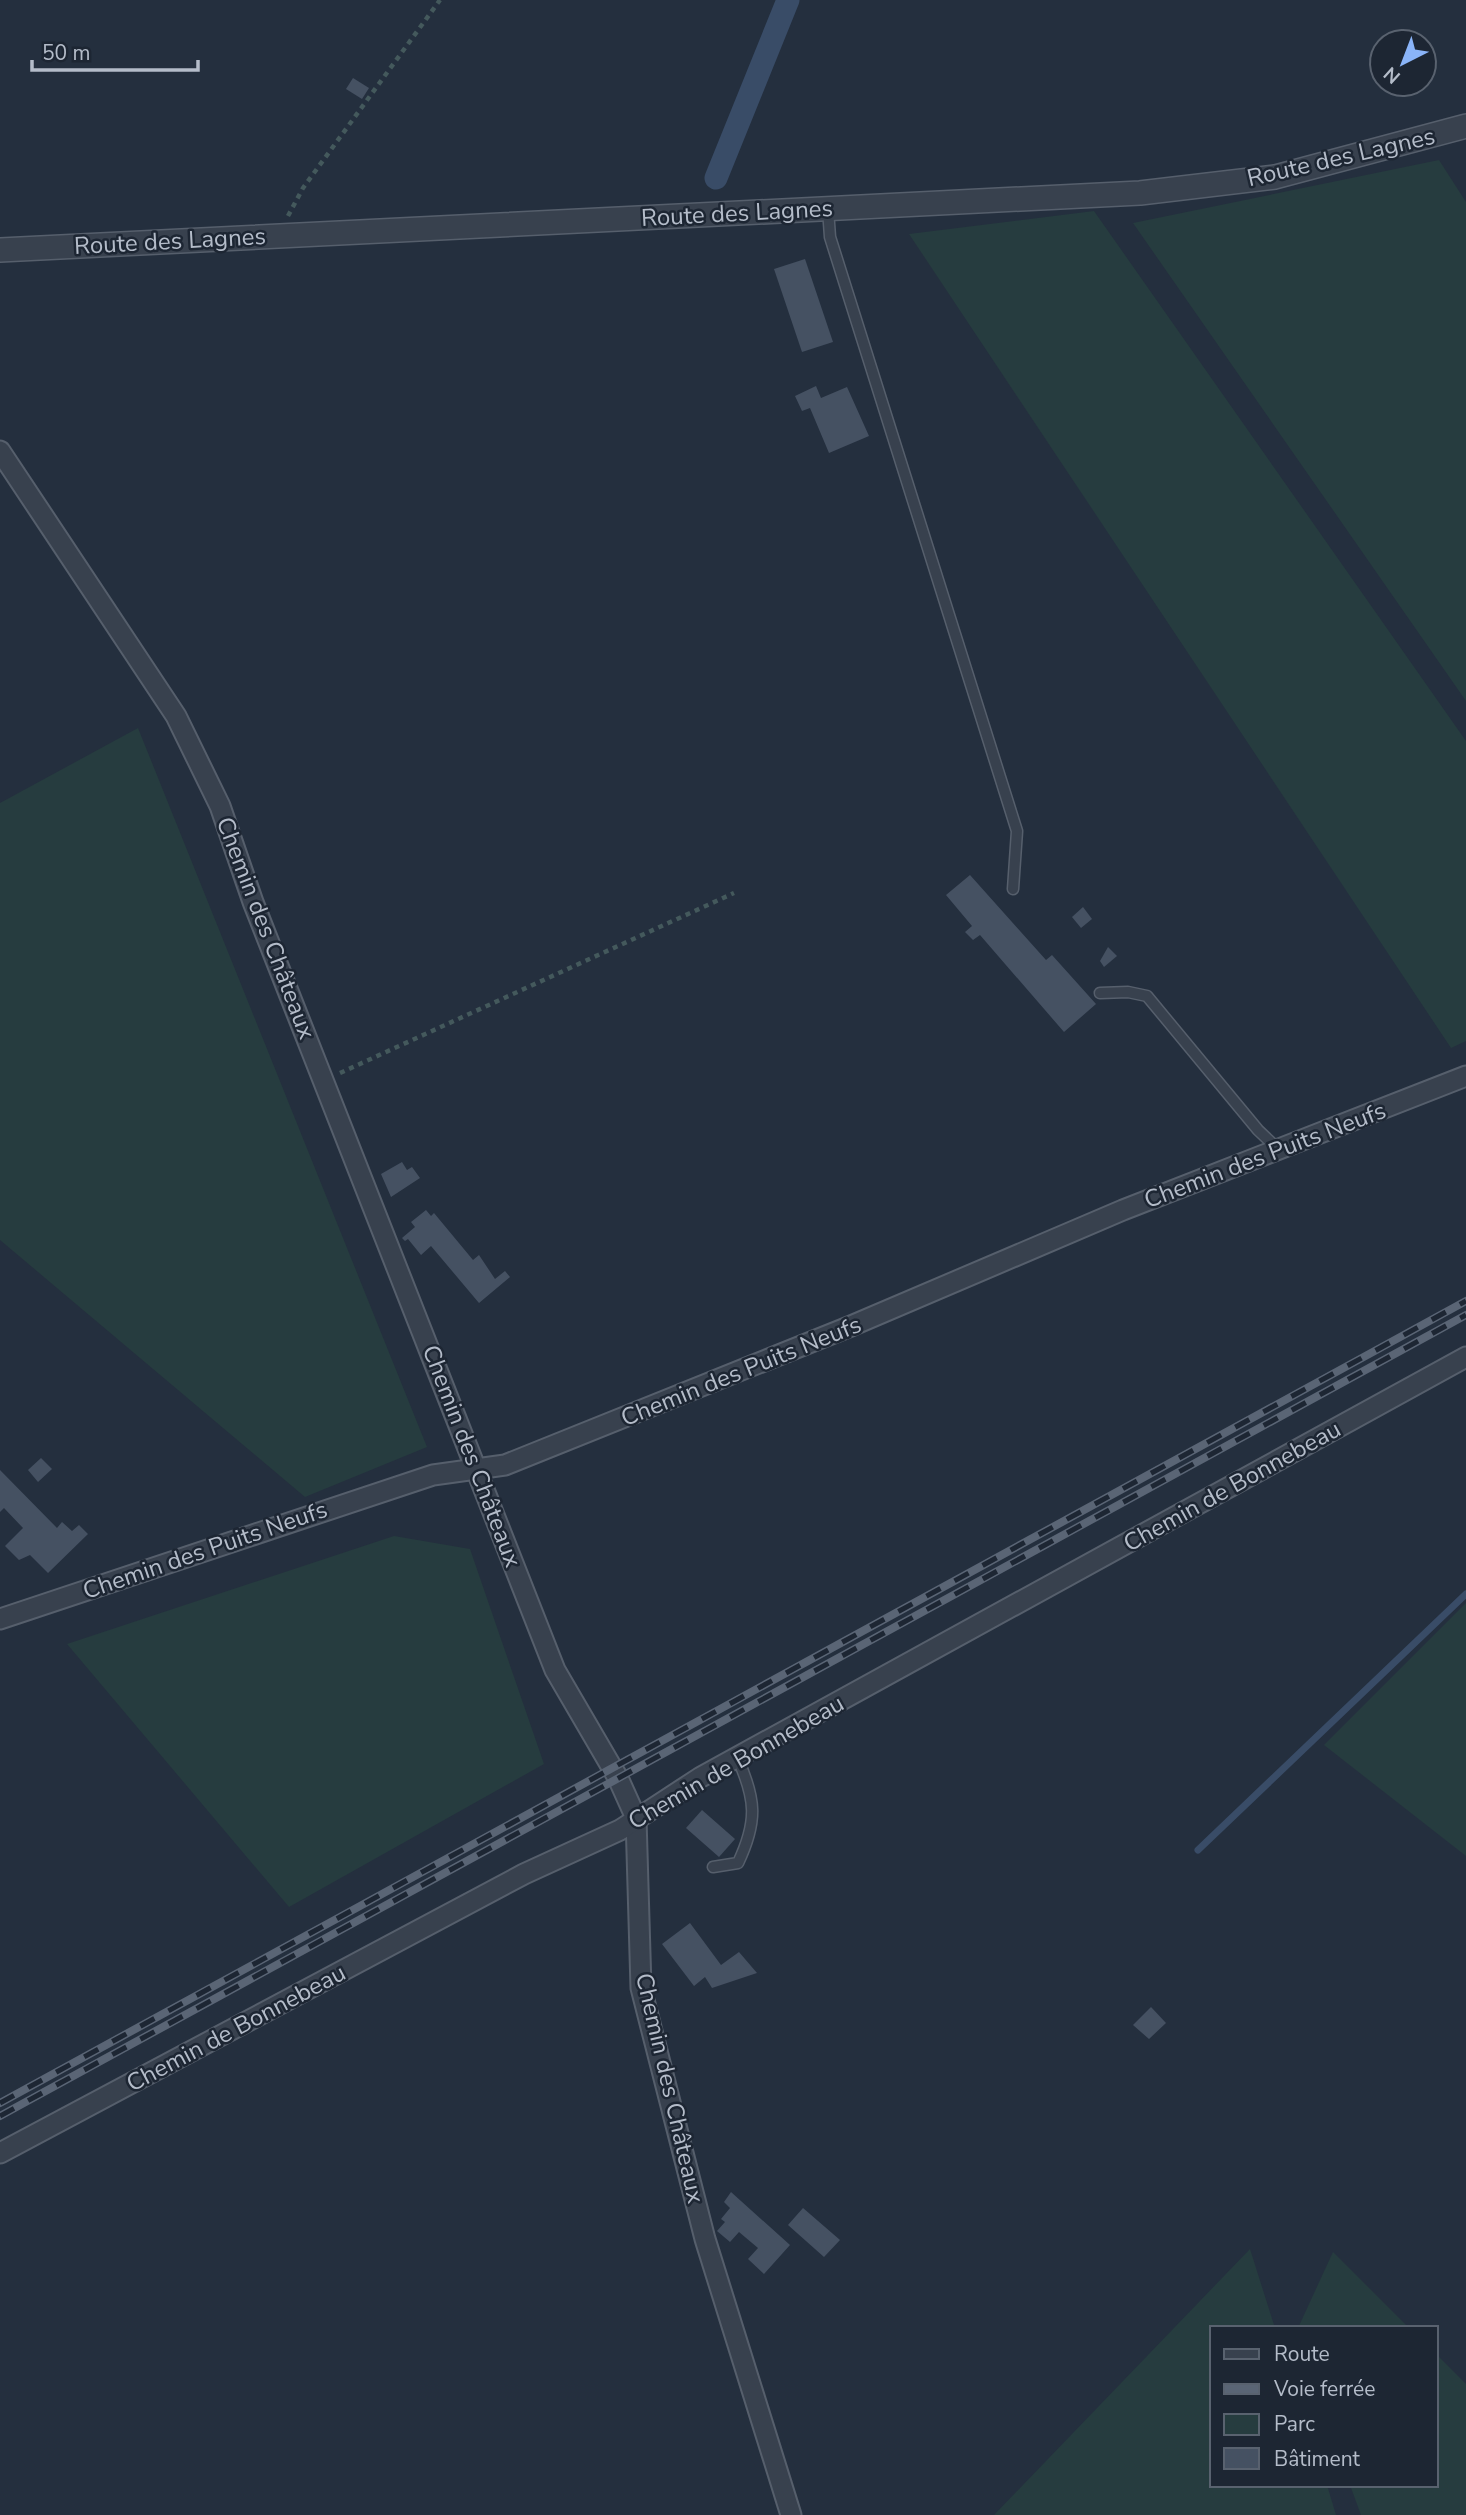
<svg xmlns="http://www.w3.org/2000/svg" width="1466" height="2515" viewBox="0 0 1466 2515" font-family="'Nunito Sans',sans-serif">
<rect width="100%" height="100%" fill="#242f3e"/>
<g fill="#263c3f">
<polygon points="1439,160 1466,202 1466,701 1133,223"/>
<polygon points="1094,211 1466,741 1466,1041 1451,1048 909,234"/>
<polygon points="138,728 427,1447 305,1497 0,1240 0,803"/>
<polygon points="394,1536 470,1549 544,1764 289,1907 67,1644"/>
<polygon points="1466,1603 1466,1856 1324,1745"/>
<polygon points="1250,2249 1275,2328 1212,2328 1212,2485 1327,2485 1336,2515 994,2515"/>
<polygon points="1333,2252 1409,2328 1298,2328"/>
<polygon points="1436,2354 1466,2384 1466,2515 1361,2515 1350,2485 1436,2485"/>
</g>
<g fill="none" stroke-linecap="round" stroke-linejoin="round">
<polyline stroke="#394c67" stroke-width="7" points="1198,1850 1466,1594"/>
<polyline stroke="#394c67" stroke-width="23" points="716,178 788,0"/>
</g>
<g fill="#455162">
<polygon points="353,78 369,88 362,99 346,89"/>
<polygon points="805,259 833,342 802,352 774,269"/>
<polygon points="816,386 821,398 847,387 869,436 829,453 810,408 802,411 795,396"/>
<polygon points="970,875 1046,960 1052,955 1096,1004 1064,1032 980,935 973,940 965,932 972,926 946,895"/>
<polygon points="1083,907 1092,919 1081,928 1072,917"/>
<polygon points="1108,947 1117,956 1104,967 1100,961"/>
<polygon points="402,1162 407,1170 412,1167 420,1178 391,1197 381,1174"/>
<polygon points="426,1210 431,1216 434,1213 473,1260 479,1255 495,1279 505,1271 510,1277 479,1303 431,1246 421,1255 408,1239 405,1241 402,1238 415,1227 411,1222"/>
<polygon points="41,1458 52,1469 38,1482 28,1470"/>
<polygon points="0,1470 57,1528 62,1522 72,1531 79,1525 88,1534 48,1573 30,1555 19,1560 5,1546 23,1528 4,1508 0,1512"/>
<polygon points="702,1810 735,1839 719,1857 686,1828"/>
<polygon points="690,1923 721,1965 739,1952 757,1973 712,1988 705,1977 694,1986 662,1944"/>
<polygon points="1151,2007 1166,2023 1149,2039 1133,2025"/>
<polygon points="731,2192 790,2245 764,2274 748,2259 758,2248 739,2232 730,2242 717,2231 725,2222 721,2219 730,2208 724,2202"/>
<polygon points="803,2208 840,2240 824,2257 788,2225"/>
</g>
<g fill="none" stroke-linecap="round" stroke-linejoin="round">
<defs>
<g id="service">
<polyline points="828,209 830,237 1017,831 1013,889"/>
<polyline points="1100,993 1128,992 1147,996 1258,1130 1278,1149"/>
<path d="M 713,1867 L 738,1863 C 758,1821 756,1799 737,1757"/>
</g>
<g id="minor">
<polyline points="0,451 176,716 220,806 253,902 555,1670 618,1778 636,1818 641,1988 705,2239 791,2515"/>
<polyline points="0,1619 433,1475 505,1465 851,1326 1123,1210 1466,1076"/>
<polyline points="0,2153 524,1874 620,1830 701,1777 1466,1357"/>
</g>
<polyline id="tertiary" points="0,250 1140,193 1275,177 1466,126"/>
</defs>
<use href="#service" stroke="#565f6c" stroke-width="13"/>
<use href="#minor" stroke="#565f6c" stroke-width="23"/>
<use href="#tertiary" stroke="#565f6c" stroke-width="26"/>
<g stroke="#44595c" stroke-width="4.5" stroke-dasharray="5 5" stroke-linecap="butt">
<polyline points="288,216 303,188 440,0"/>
<polyline points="340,1073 734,893"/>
</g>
<use href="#service" stroke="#38414e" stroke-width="10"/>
<use href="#minor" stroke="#38414e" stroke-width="19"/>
<use href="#tertiary" stroke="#38414e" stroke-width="23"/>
<defs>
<g id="rail">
<polyline points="0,2103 1466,1301"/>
<polyline points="0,2116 1466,1315"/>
</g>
</defs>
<use href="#rail" stroke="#5a6575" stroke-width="8"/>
<use href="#rail" stroke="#1d2633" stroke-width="5" stroke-dasharray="16" stroke-linecap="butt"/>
</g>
<g text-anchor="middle" stroke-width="5" stroke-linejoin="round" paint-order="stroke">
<g font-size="24" fill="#b4bcc9" stroke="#1d2633">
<text transform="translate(1341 157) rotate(-13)" y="8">Route des Lagnes</text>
<text transform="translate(737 213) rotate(-3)" y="8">Route des Lagnes</text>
<text transform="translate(170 241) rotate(-3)" y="8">Route des Lagnes</text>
<text transform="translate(266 928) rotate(69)" y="8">Chemin des Châteaux</text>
<text transform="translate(1265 1155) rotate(-21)" y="8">Chemin des Puits Neufs</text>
<text transform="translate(741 1371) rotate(-22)" y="8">Chemin des Puits Neufs</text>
<text transform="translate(472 1456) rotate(69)" y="8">Chemin des Châteaux</text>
<text transform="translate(1232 1486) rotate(-29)" y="8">Chemin de Bonnebeau</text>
<text transform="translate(205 1550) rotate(-19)" y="8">Chemin des Puits Neufs</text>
<text transform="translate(736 1762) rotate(-30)" y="8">Chemin de Bonnebeau</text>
<text transform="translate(236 2028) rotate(-28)" y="8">Chemin de Bonnebeau</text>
<text transform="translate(670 2088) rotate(77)" y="8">Chemin des Châteaux</text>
</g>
</g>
<rect x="1210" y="2326" width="228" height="161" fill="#1d2633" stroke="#59626f" stroke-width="2"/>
<rect x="1224" y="2349" width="35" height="10" fill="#38414e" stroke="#59626f" stroke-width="2"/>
<text x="1274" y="2361" font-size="21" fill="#b4bcc9">Route</text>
<rect x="1224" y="2384" width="35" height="10" fill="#5a6575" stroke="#59626f" stroke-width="2"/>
<text x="1274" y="2396" font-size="21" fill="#b4bcc9">Voie ferrée</text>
<rect x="1224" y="2414" width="35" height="21" fill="#263c3f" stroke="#59626f" stroke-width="2"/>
<text x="1274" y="2431" font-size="21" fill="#b4bcc9">Parc</text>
<rect x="1224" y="2448" width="35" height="21" fill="#455162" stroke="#59626f" stroke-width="2"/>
<text x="1274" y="2466" font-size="21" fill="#b4bcc9">Bâtiment</text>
<g transform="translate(1403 63) rotate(222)"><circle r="33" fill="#1d2633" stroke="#59626f" stroke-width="2"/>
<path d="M0-5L12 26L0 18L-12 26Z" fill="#8ab4f8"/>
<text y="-10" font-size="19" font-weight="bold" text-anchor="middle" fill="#b4bcc9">N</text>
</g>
<path d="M32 60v10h166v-10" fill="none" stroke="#b4bcc9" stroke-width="3.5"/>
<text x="42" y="60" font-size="21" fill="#b4bcc9" stroke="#1d2633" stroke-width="5" paint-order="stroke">50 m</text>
</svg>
